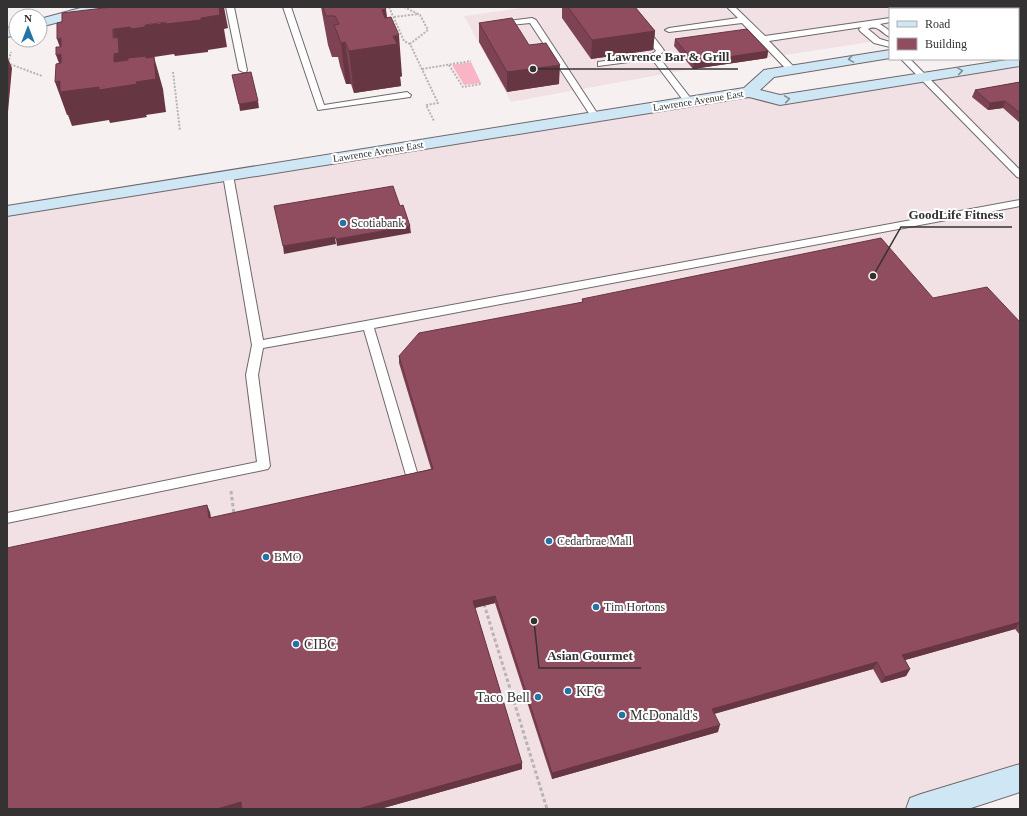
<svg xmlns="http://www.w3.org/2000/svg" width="1027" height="816" viewBox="0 0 1027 816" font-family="'Times New Roman',serif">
<rect width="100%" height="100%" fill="#f7f0f1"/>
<g fill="#f1e1e4">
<polygon points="528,7 1020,7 1020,19 1018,19 1018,9 890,9 890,39 686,70 511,102 464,16"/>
<polygon points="1020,62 1020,778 921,809 7,809 7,211 749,92 780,100"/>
</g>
<polygon fill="#f9b4c5" points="471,62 481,83 464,85 452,65"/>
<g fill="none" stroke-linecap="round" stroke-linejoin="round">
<defs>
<g id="lane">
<polygon points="226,7 234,7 247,70 246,72 243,72 239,70"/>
<polygon points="283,7 291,7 324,105 407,92 411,95 410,97 318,110"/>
<polygon points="623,7 631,7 663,49 664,51 658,56 692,100 693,102 692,104 686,104 652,59 598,66 598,62 652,54 656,51"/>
<path d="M 727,7 L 735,7 L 765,36 L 890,18 L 890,22 L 880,24 L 890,31 L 890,37 C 882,34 878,24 868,29 L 880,39 L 890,42 L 890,47 L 874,43 L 860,31 L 859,29 L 862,27 L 769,41 L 794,67 L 795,69 L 794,71 L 788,71 L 742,23 L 669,32 L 665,30 L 669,28 L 738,18 Z"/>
<polygon points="532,18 536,20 599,116 598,118 592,118 530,23 499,26 495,24 499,22"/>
<polygon points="901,59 910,59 1020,170 1020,178 1017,177"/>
<polygon points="228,172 233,175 263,340 1020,200 1020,206 374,328 422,489 421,493 416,494 411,493 410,489 364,330 263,348 258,375 270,466 268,469 7,523 7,513 257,462 246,375 252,345 223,175"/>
</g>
<g id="secondary">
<polygon points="84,7 107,7 105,10 40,27 40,19"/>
<polygon points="16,26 16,35 7,37 7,28"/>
<rect x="1018" y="31" width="2" height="8"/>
<polygon points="890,50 890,58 774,77 760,90 780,95 1020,58 1020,66 780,105 749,97 7,216 7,206 744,88 764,70"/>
<polygon points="1020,764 1020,792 968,809 906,809 910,798 921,794"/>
</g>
</defs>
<use href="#lane" stroke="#6f686a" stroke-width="2"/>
<use href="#secondary" stroke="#6f686a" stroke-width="2"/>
<g stroke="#b9b3b4" stroke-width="2" stroke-dasharray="2 1.5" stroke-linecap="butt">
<polyline points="389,7 404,41 410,44"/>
<polyline points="404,7 420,15 428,30 410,44 438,103 426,105 434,121"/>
<polyline points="394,17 419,14"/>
<polyline points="7,63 42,76"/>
<polyline points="8,63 11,52"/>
<polyline points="449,65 463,87 481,84"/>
<polyline points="422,69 471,61"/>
<polyline points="173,72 180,131"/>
</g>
<g stroke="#b9b3b4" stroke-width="3" stroke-dasharray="3.5 2.5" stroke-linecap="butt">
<polyline points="231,491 234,514"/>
<polyline points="484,604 547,809"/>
</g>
<use href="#lane" fill="#fff" fill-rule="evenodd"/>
<use href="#secondary" fill="#cfe6f5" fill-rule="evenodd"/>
</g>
<g fill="#7d4253">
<polygon points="321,7 385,7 387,18 402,76 400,77 401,86 354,93 351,84 346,84 340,66 338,57 332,57 328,45"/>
<polygon points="562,7 635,7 655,31 653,50 591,59 562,18"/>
<polygon points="922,7 1003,7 1006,9 924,9"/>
<polygon points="479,23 529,45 559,84 507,92 479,42"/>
<polygon points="675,39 768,51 767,58 693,69 674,46"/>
<polygon points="1020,82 1020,123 1003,108 988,110 972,97 975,90"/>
<polygon points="933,298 1020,322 1020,635 1015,629 905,660 910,669 906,676 881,683 873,669 714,714 718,732 552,779 495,603 475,608 522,763 522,769 380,809 7,809 210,512 211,518 431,469 399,363 399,356 582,302 582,299"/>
</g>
<g fill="#663643">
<polygon points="219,7 224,7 228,28 224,29 227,47 208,50 208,52 175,56 174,54 154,57 163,89 166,112 146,115 147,117 110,123 109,120 72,126 68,115 67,115 55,82 114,62 113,29 201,18"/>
<polygon points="386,9 390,46 393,36 399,35 402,76 400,77 401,86 354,93 349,51 382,10"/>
<polygon points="655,31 653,50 591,59 592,40"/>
<polygon points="61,38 68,71 57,39"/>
<polygon points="345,42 351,84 346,84 341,43"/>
<polygon points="768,51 767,58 693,69 694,62"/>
<polygon points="61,54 68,88 56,55"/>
<polygon points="7,56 12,68 8,112 7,112"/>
<polygon points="560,65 559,84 507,92 507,72"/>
<polygon points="258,101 259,108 240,111 239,104"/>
<polygon points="1005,101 1003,108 988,110 990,103"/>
<polygon points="410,226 411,233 337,246 336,239"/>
<polygon points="335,237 336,244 284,254 283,246"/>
<polygon points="207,505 210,512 211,525 209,518"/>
<polygon points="495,596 495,603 474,608 473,601"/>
<polygon points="1020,622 1015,629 898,662 902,655"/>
<polygon points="877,662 873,669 710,715 712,709"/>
<polygon points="910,669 906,676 881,683 885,677"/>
<polygon points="720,725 718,732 552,779 552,773"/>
<polygon points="522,763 522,769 380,809 358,809"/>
<polygon points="241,802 244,808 241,809 217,809"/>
</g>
<g fill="#914d60" stroke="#663643">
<polygon points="112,7 219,7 220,15 201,18 201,20 166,24 166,22 145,25 145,27 131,29 130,27 113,29 113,38 118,37 119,53 114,54 114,62 128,60 128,58 146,56 146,58 154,57 156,79 136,82 137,84 99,90 99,87 60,92 60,81 55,82 56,64 61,63 61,54 56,55 56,47 61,47 61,38 57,39 57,23 62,22 62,13"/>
<polygon points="323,7 385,7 386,9 382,10 385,18 391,17 399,35 393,36 397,44 349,51 345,42 341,43 334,25 339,24 335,16 326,16"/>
<polygon points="568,7 635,7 655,31 592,40"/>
<polygon points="932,7 1003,7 1006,9 935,9"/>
<polygon points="512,18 529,45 546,43 560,65 507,72 479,23"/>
<polygon points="747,29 768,51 694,62 675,39"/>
<polygon points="251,72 258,101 239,104 232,75"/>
<polygon points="1020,82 1020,113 1005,101 990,103 975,90"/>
<polygon points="393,186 400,206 403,205 410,226 336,239 335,237 283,246 274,206"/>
<polygon points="881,238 933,298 987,287 1020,322 1020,622 902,655 910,669 885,677 877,662 712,709 720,725 552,773 495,596 473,601 522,763 358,809 242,809 241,802 217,809 7,809 7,548 207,505 209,518 433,469 399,356 419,333 583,302 582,299"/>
</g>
<defs><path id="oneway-chevron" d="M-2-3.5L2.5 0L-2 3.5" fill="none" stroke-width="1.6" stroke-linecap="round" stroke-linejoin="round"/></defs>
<g stroke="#828c94">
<use href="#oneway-chevron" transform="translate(851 59) rotate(171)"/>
<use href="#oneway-chevron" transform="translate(960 71) rotate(-9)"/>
<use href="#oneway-chevron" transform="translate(787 99) rotate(-9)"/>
</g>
<g fill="#2473a5" stroke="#fff" stroke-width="1.5">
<circle cx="343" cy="223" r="4"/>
<circle cx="549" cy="541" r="4"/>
<circle cx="266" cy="557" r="4"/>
<circle cx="596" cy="607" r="4"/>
<circle cx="296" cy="644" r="4"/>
<circle cx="568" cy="691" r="4"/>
<circle cx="538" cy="697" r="4"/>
<circle cx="622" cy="715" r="4"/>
</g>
<g text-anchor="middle" stroke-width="4" stroke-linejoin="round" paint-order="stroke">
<g font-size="10" fill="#353233" stroke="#fff">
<text transform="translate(698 100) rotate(-9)" y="4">Lawrence Avenue East</text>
<text transform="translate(378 151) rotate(-9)" y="4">Lawrence Avenue East</text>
</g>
<g font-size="12" fill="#353233" stroke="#fff" text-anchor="start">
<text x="351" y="227">Scotiabank</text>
<text x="557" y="545">Cedarbrae Mall</text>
<text x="274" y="561">BMO</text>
<text x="604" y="611">Tim Hortons</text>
</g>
<g font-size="14" fill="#353233" stroke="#fff" text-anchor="start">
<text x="304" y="649">CIBC</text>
<text x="576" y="696">KFC</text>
<text x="530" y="702" text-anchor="end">Taco Bell</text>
<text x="630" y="720">McDonald's</text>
</g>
</g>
<path fill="none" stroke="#353233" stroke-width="1.5" d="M533 69L599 69H738M873 276L901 227H1012M534 621L539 668H641"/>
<g fill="#353233" stroke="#fff" stroke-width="1.5">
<circle cx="533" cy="69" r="4"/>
<circle cx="873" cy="276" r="4"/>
<circle cx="534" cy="621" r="4"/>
</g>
<g font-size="13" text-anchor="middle" font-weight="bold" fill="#353233" stroke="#fff" stroke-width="4" stroke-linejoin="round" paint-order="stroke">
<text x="668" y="61">Lawrence Bar &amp; Grill</text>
<text x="956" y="219">GoodLife Fitness</text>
<text x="590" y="660">Asian Gourmet</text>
</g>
<rect width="1027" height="816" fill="none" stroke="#353233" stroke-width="16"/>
<rect x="889" y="8" width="130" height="52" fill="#ffffff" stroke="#aeadad"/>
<rect x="897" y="21" width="20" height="6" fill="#cfe6f5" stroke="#aeadad"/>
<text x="925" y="28" font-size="12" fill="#353233">Road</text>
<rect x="897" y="38" width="20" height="12" fill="#914d60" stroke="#aeadad"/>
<text x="925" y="48" font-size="12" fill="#353233">Building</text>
<g transform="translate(28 28)"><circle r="19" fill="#ffffff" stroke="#aeadad"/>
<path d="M0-3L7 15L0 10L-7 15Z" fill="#2473a5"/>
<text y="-6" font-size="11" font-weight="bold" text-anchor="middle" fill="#353233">N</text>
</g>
</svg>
